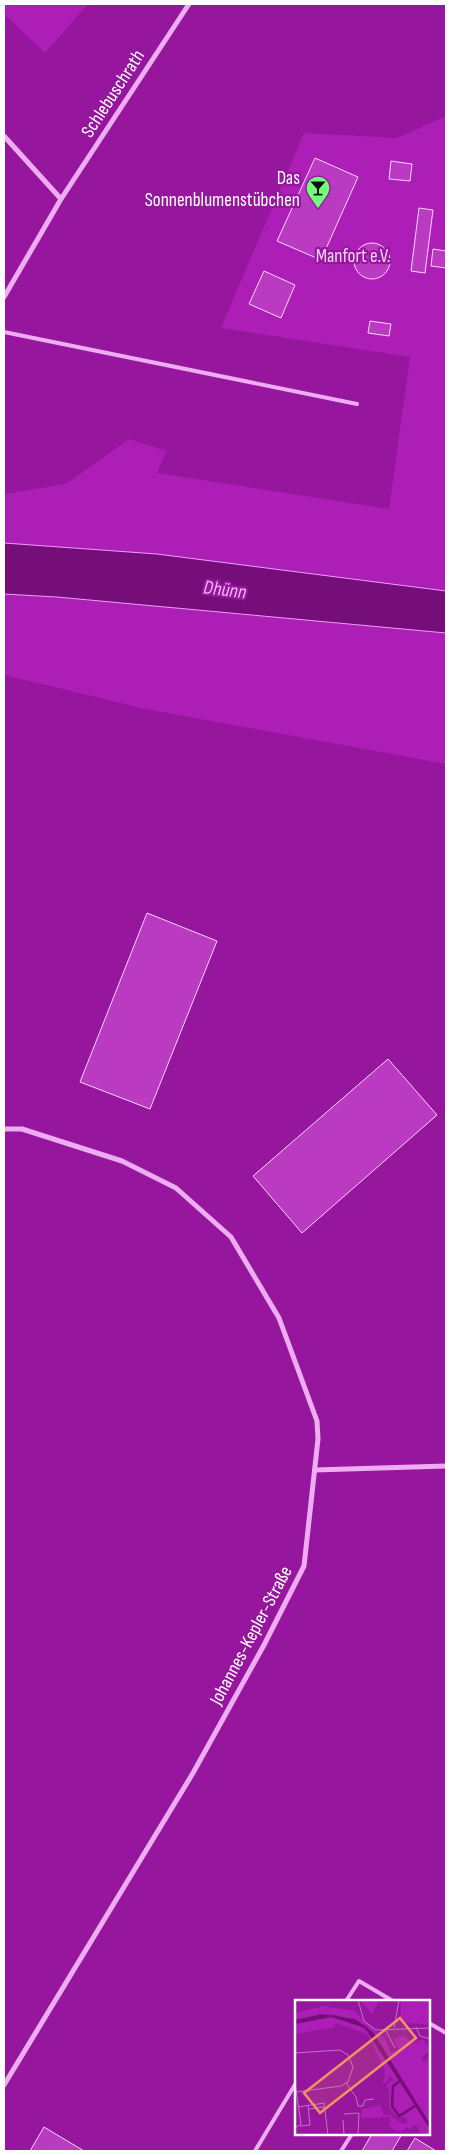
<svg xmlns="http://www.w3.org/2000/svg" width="450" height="2155" viewBox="0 0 450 2155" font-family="'Sofia Sans Condensed',sans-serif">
<rect width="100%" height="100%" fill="#96169d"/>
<g fill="#ad1eb6">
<polygon points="4,4 88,4 45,53 4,14"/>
<polygon points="446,116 446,591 157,554 4,543 4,494 66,484 129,439 166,451 157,473 389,509 410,357 221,328 304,133 397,138"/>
<polygon points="4,594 57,597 446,633 446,764 146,709 4,675"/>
</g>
<polygon fill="#750e79" stroke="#ef9ff5" points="4,543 157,554 446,591 446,633 57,597 4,594"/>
<g fill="#ba3bc2" stroke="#fad5fd">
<polygon points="315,158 358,177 321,260 277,241"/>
<polygon points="391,161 412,164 410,181 389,179"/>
<polygon points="419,208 433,210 425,273 411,271"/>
<circle cx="372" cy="261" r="18"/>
<polygon points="433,249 446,251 446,268 431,266"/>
<polygon points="264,271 295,285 281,318 249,304"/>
<polygon points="370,321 391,324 389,336 368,333"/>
<polygon points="147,913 217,941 150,1109 80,1082"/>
<polygon points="388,1059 437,1115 302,1233 253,1176"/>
<polygon points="44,2127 84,2151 30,2151"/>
<polygon points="372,2134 402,2134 392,2151 362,2151"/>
<polygon points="415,2138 436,2151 407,2151"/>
</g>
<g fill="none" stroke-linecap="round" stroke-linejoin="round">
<g stroke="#eeadf3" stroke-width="4">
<polyline points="4,332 357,404"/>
<polyline points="346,2001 359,1981 393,2001"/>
<polyline points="429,2023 446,2033"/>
<polyline points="255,2151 296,2083"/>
<polyline points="341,2151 352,2134"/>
</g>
<g stroke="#eeadf3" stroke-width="5">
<polyline points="4,136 61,199"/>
<polyline points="4,297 61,199 189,4"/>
<polyline points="4,1129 22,1129 122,1161 176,1188 231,1237 279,1318 317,1421 318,1439 304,1566 264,1645 193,1773 4,2085"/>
<polyline points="315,1470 446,1466"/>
</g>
</g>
<defs>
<symbol id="bar-pin" viewBox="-11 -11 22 30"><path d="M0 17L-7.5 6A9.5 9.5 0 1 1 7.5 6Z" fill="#6fff7d" stroke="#96169d"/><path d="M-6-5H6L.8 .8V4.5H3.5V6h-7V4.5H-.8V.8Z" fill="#111"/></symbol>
</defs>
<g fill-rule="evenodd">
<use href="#bar-pin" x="304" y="174" width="28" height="38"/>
</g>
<g text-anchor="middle" stroke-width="4.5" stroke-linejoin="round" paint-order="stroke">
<g font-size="19" fill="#fff" stroke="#96169d">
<text transform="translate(112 93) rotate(-57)" y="7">Schlebuschrath</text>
<text transform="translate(250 1635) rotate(-62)" y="7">Johannes-Kepler-Straße</text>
</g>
<g font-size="19" fill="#fff" stroke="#96169d" text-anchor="end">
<text x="300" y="184">Das<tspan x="300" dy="22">Sonnenblumenstübchen</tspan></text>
</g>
<g font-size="19" fill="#fad5fd" stroke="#96169d">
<text x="353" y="262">Manfort e.V.</text>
</g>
<g font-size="20" font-style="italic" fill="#f5baf9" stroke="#96169d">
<text transform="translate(225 589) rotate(7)" y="7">Dhünn</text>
</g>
</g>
<g transform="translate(295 2000)">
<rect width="135" height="135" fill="#96169d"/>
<path d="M 65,0 L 84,0 L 77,14 ZM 131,0 L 135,3 L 135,25 L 105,22 L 106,1 ZM 28,6 L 59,11 L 90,39 L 96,53 L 104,49 L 98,39 L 110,36 L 117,43 L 128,39 L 135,50 L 126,58 L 128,62 L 135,57 L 135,124 L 72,26 L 39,14 L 0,20 L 0,13 ZM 36,17 L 62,23 L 75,34 L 135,129 L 135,135 L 127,135 L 122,126 L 118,125 L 115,130 L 113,127 L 106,131 L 99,130 L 94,125 L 95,117 L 66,118 L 67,109 L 85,105 L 89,115 L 95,115 L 107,124 L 112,123 L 112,118 L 102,117 L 94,107 L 94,88 L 91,86 L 98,80 L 95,75 L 91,83 L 87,83 L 90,77 L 89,68 L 72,34 L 40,23 L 40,27 L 0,34 L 0,24 Z" fill="#ad1eb6"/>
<path d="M 27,14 L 60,19 L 78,32 L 135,124 L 135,129 L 70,28 L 36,17 L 0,24 L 0,20 Z" fill="#750e79"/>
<path fill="none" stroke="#750e79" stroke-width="2.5" d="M 105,81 L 98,86 L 97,106 L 104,116 L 120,106"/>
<path fill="none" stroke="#c073c4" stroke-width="1" d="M 63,0 L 69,21 L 81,30 L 135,28M 121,27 L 125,36 L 135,39M 99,28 L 104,0M 90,29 L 100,48M 0,53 L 45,50 L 53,55 L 58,67 L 53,82 L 46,86 L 1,92M 0,83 L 6,124 L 0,128M 51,83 L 61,97 L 63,106 L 68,106 L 70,100 L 79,99M 3,107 L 29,103 L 33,135M 14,109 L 30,107M 49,114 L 64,113 L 63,135M 48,120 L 49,135M 5,126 L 15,125 L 13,105"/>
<path fill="#f09361" fill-opacity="0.15" stroke="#f09361" stroke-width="2.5" d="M 105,18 L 121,38 L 25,113 L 9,93 Z"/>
<rect width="135" height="135" fill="none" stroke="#fff" stroke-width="2.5"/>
</g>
<rect width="450" height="2155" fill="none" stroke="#ffffff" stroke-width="10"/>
</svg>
